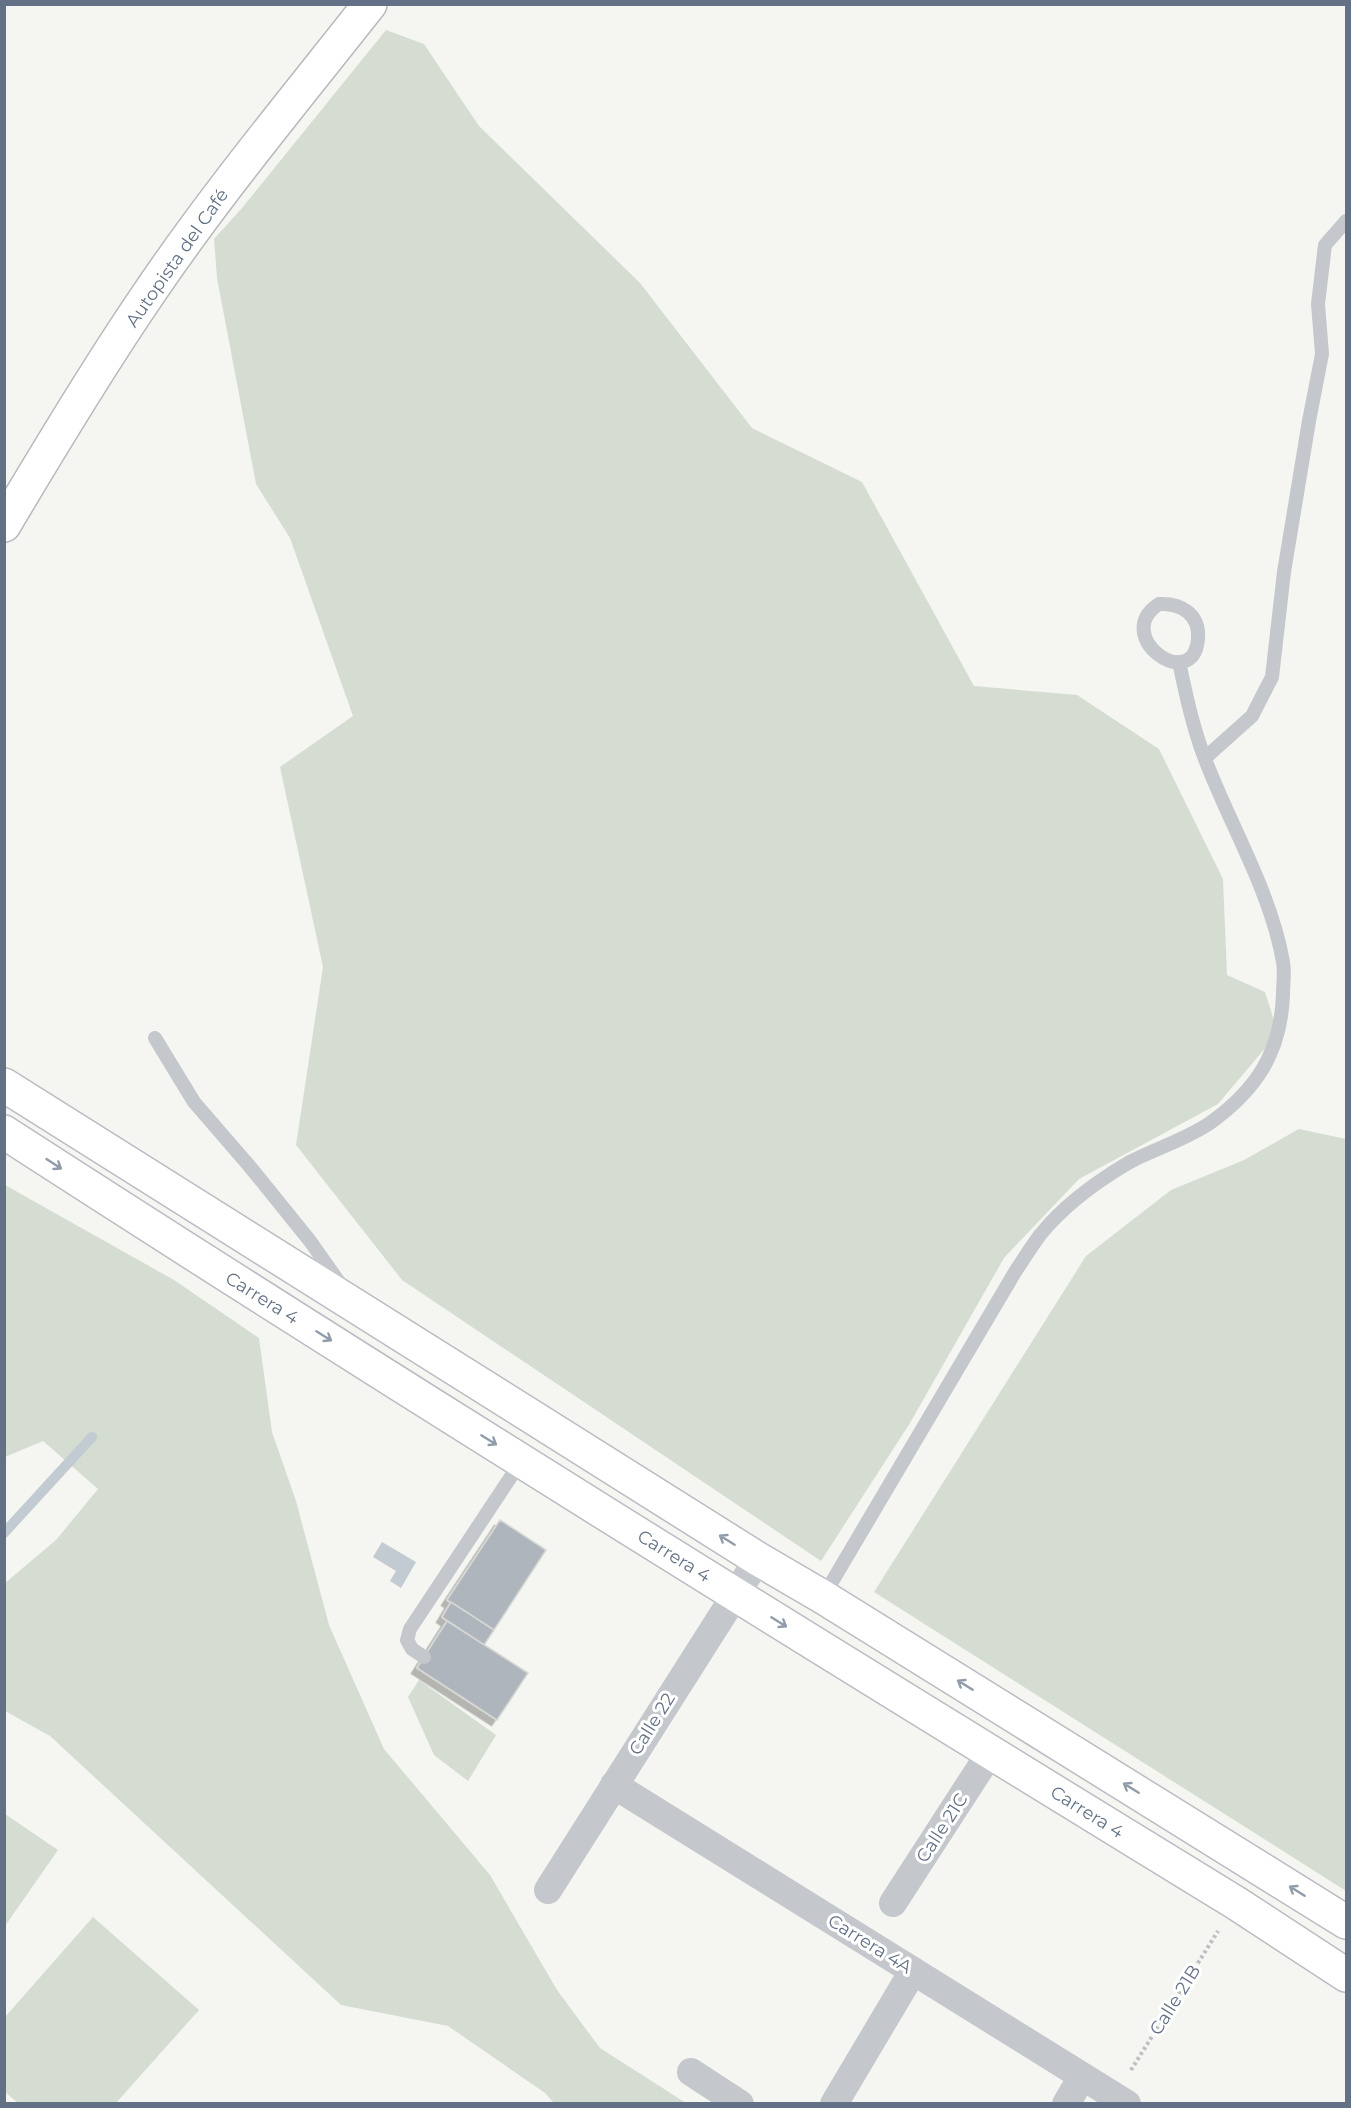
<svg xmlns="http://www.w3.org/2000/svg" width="1351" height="2108" viewBox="0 0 1351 2108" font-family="Montserrat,sans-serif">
<defs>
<filter id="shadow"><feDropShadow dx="-5.5" dy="5.5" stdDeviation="0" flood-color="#0004"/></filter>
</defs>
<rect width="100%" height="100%" fill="#f5f6f1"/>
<g fill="#d5ddd2">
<polygon points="386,30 424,44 479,126 640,283 752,428 862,482 974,686 1077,695 1159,749 1223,879 1227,975 1265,992 1278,1033 1218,1104 1079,1179 1004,1258 910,1423 821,1561 402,1280 296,1145 323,967 280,767 353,716 290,538 256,484 217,278 214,239 242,208"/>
<polygon points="1299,1129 1346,1139 1346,1891 874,1592 1086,1256 1171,1190 1244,1160"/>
<polygon points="5,1185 174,1280 259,1338 272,1432 296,1501 329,1625 384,1749 490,1875 557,1990 600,2048 686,2103 554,2103 545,2093 448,2026 341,2005 50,1736 5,1711 5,1583 56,1540 98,1489 43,1441 5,1457"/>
<polygon points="419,1680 496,1735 468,1781 434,1755 408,1697"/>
<polygon points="5,1814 58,1850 5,1926"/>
<polygon points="93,1917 199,2010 116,2103 18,2103 5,2092 5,2017"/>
</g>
<polygon fill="#c2cbd2" points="382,1542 416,1562 401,1588 390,1581 396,1571 373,1557"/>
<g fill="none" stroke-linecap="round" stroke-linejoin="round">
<polyline stroke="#c2cbd2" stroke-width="10" points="4,1533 92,1437"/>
</g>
<g fill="#afb5bc" stroke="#d6d7d4" stroke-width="1.5" filter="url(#shadow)">
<polygon points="500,1520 546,1550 494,1630 447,1600"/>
<polygon points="451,1602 494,1630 484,1645 442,1617"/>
<polygon points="447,1621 528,1673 497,1720 417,1668"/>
</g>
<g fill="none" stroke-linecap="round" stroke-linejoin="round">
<defs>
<g id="secondary">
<polyline points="4,1085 758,1559 823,1597 1346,1922"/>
<path d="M 4,1132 C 411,1395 823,1650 1236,1903 L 1346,1975"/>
</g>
<path id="trunk" d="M 4,525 C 48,451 93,376 141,305 C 211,200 292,103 370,4"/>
</defs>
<use href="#secondary" stroke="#b9bcc2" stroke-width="36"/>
<use href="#trunk" stroke="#b6b9bd" stroke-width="36"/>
<polyline stroke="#bebfc2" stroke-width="4" stroke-dasharray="3 3" stroke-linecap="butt" points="1131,2070 1218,1931"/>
<g stroke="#c4c7cb" stroke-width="14">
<path d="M 1159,604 C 1181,603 1200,614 1198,639 C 1193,695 1110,636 1159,604 Z"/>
<polyline points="1205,758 1252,716 1272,677 1284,572 1309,421 1322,354 1318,304 1325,245 1346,221"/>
<polyline points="155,1038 194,1102 251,1168 310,1241 341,1285"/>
<path d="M 823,1597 L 1015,1272 C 1023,1260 1031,1247 1040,1235 C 1064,1205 1096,1182 1128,1163 C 1154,1149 1185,1140 1210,1123 C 1256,1090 1281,1053 1283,994 C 1283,984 1285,972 1283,962 C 1271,892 1230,825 1205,759 C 1193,728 1186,695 1179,662"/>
<polyline points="424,1657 412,1649 407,1640 410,1629 522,1460"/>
</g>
<g stroke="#c4c7cb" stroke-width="28">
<polyline points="614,1785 1127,2104"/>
<polyline points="548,1890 758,1559"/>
<polyline points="893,1903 990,1753"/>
<polyline points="691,2072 740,2104"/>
<polyline points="834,2104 913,1971"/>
<polyline points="1066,2104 1082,2077"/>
</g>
<use href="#secondary" stroke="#fff" stroke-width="33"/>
<use href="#trunk" stroke="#fff" stroke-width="33"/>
</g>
<defs><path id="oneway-shaft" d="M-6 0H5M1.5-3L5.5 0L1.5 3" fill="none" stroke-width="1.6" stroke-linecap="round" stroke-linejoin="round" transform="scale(1.5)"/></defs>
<g stroke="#919caa">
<use href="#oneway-shaft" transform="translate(54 1164) rotate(33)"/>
<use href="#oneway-shaft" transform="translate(324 1336) rotate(32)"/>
<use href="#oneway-shaft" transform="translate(489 1440) rotate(32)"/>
<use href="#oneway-shaft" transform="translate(727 1540) rotate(-148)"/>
<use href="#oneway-shaft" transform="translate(779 1622) rotate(32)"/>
<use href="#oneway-shaft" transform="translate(965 1685) rotate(-148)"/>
<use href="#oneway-shaft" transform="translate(1131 1788) rotate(-148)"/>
<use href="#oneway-shaft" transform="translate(1297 1891) rotate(-148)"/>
</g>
<g text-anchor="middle" stroke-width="6" stroke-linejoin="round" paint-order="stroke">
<g font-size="18" fill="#627185" stroke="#fff">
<text transform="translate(177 258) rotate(-55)" y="6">Autopista del Café</text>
<text transform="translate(262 1298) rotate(32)" y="6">Carrera 4</text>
<text transform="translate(674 1556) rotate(32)" y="6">Carrera 4</text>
<text transform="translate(652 1724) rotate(-58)" y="6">Calle 22</text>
<text transform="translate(1087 1812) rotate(32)" y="6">Carrera 4</text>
<text transform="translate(942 1828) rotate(-57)" y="6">Calle 21C</text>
<text transform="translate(870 1944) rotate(32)" y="6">Carrera 4A</text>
<text transform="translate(1175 2000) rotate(-58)" y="6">Calle 21B</text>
</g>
</g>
<rect width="1351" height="2108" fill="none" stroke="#627185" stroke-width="12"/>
</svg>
